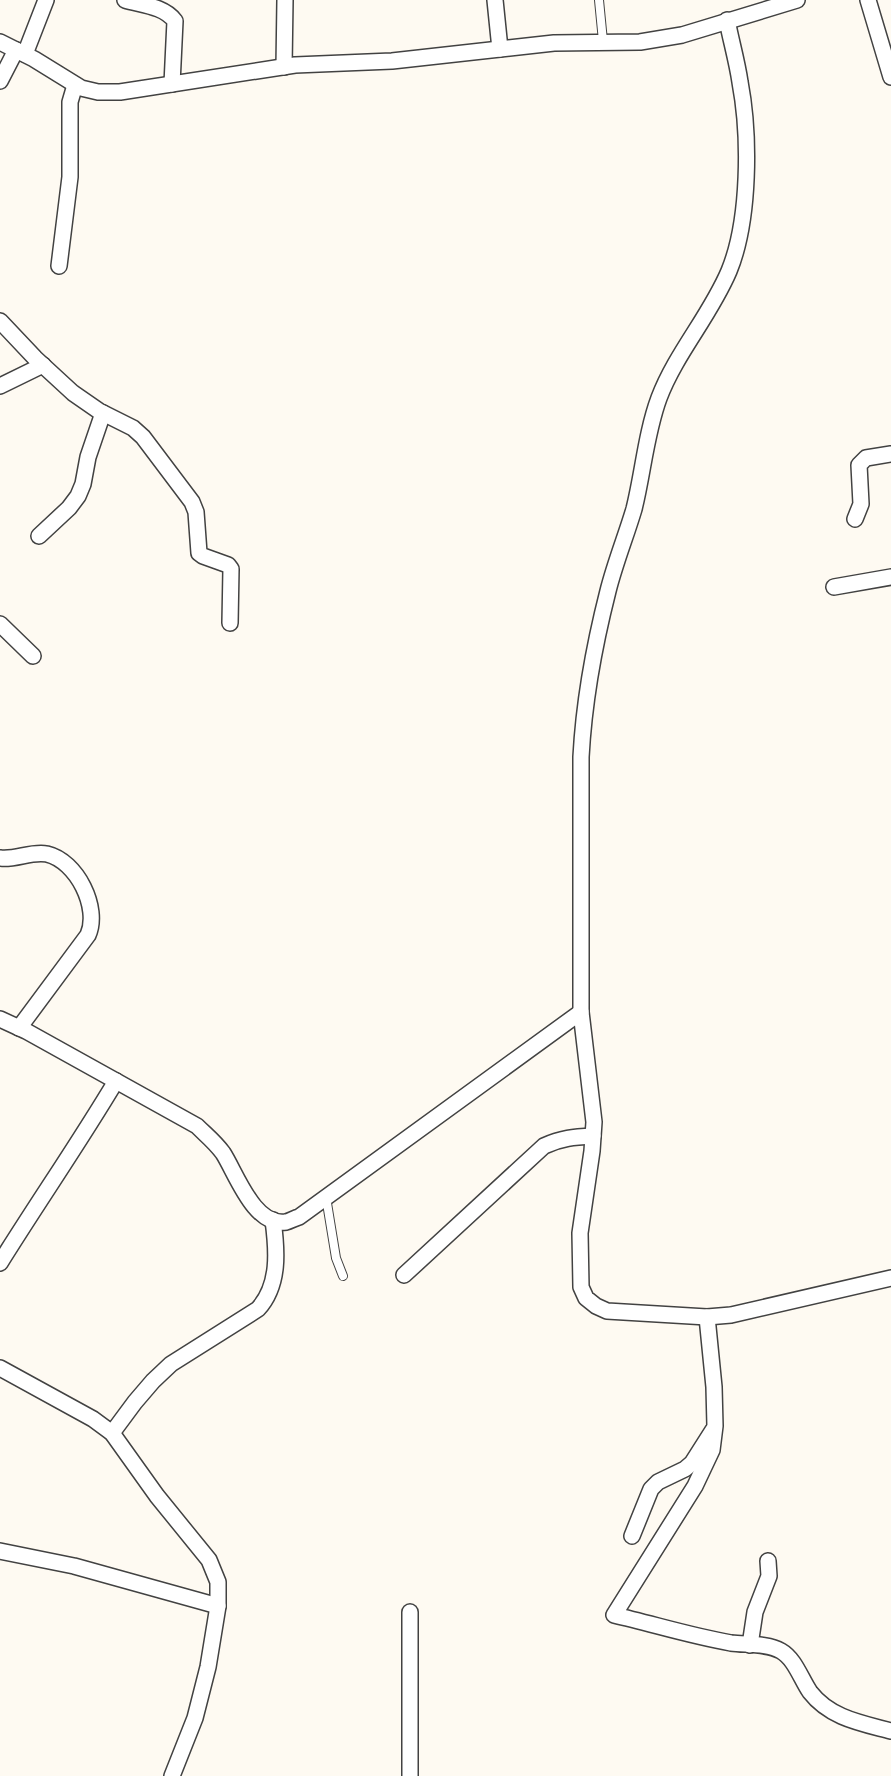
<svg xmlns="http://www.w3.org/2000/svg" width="891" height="1776" viewBox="0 0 891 1776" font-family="'Noto Serif',serif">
<rect width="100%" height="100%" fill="#fefaf2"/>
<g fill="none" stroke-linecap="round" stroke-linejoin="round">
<defs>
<g id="lane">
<polyline points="599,0 603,41"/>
<polyline points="326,1197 336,1258 343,1276"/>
</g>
<g id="street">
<path d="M 125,0 C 142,5 164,6 175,21 L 172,84"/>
<polyline points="495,0 500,49"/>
<polyline points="868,0 891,77"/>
<path d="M 727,20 C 731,41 737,61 740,82 C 750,135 750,220 729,271 C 710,316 676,353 659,398 C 646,433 643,473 634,509 C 626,536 615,563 608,591 C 594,646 584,700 581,757 L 581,1012 L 594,1122 L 592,1151 L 580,1233 L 581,1287 L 586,1298 L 596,1306 L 607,1311 L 707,1317 L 731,1315 L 891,1278"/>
<polyline points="0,42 34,59 81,88 98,92 120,92 295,65 392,61 554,43 640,42 682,35 797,0"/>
<polyline points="25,54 46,0"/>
<polyline points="284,67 285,0"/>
<polyline points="0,81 16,50"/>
<polyline points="59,266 70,177 70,102 75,85"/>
<polyline points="0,321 35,358 73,393 99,411 133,428 143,437 192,502 196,512 199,553 203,556 228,565 231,569 230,623"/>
<polyline points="0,386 43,365"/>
<polyline points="855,519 861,504 859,465 866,458 891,454"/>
<polyline points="39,536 69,508 78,496 83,484 88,457 103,413"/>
<polyline points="834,587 891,577"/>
<polyline points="0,624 33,656"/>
<path d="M 0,858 C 16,860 31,851 47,854 C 77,861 100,908 88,935 L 19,1028"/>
<path d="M 0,1019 L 26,1031 L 197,1126 C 206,1135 215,1142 223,1153 C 236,1173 254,1227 286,1222 C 290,1221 295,1218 299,1217 L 581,1012"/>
<path d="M 0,1263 C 38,1202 79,1143 116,1081"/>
<path d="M 404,1275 L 544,1146 C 561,1138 574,1137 593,1136"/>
<path d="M 707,1317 L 714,1387 L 715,1426 L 712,1450 L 695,1486 L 614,1615 C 653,1624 691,1636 731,1643 C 746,1645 767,1643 781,1651 C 795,1659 801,1679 810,1692 C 830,1718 861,1723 891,1731"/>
<polyline points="0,1368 93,1419 112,1433 157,1496 209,1560 218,1582 218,1606 208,1667 195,1718 172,1776"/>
<path d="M 112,1433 L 135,1402 L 153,1381 L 171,1364 L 258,1309 C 280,1285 277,1250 273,1220"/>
<polyline points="632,1536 651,1489 658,1482 685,1469 692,1463 713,1430"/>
<polyline points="0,1551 74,1566 218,1606"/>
<polyline points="410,1612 410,1776"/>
<polyline points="750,1645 755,1612 769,1576 768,1561"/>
</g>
</defs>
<use href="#lane" stroke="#424242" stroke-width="10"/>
<use href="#street" stroke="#424242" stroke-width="18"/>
<use href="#lane" stroke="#fff" stroke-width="8"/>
<use href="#street" stroke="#fff" stroke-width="15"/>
</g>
</svg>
